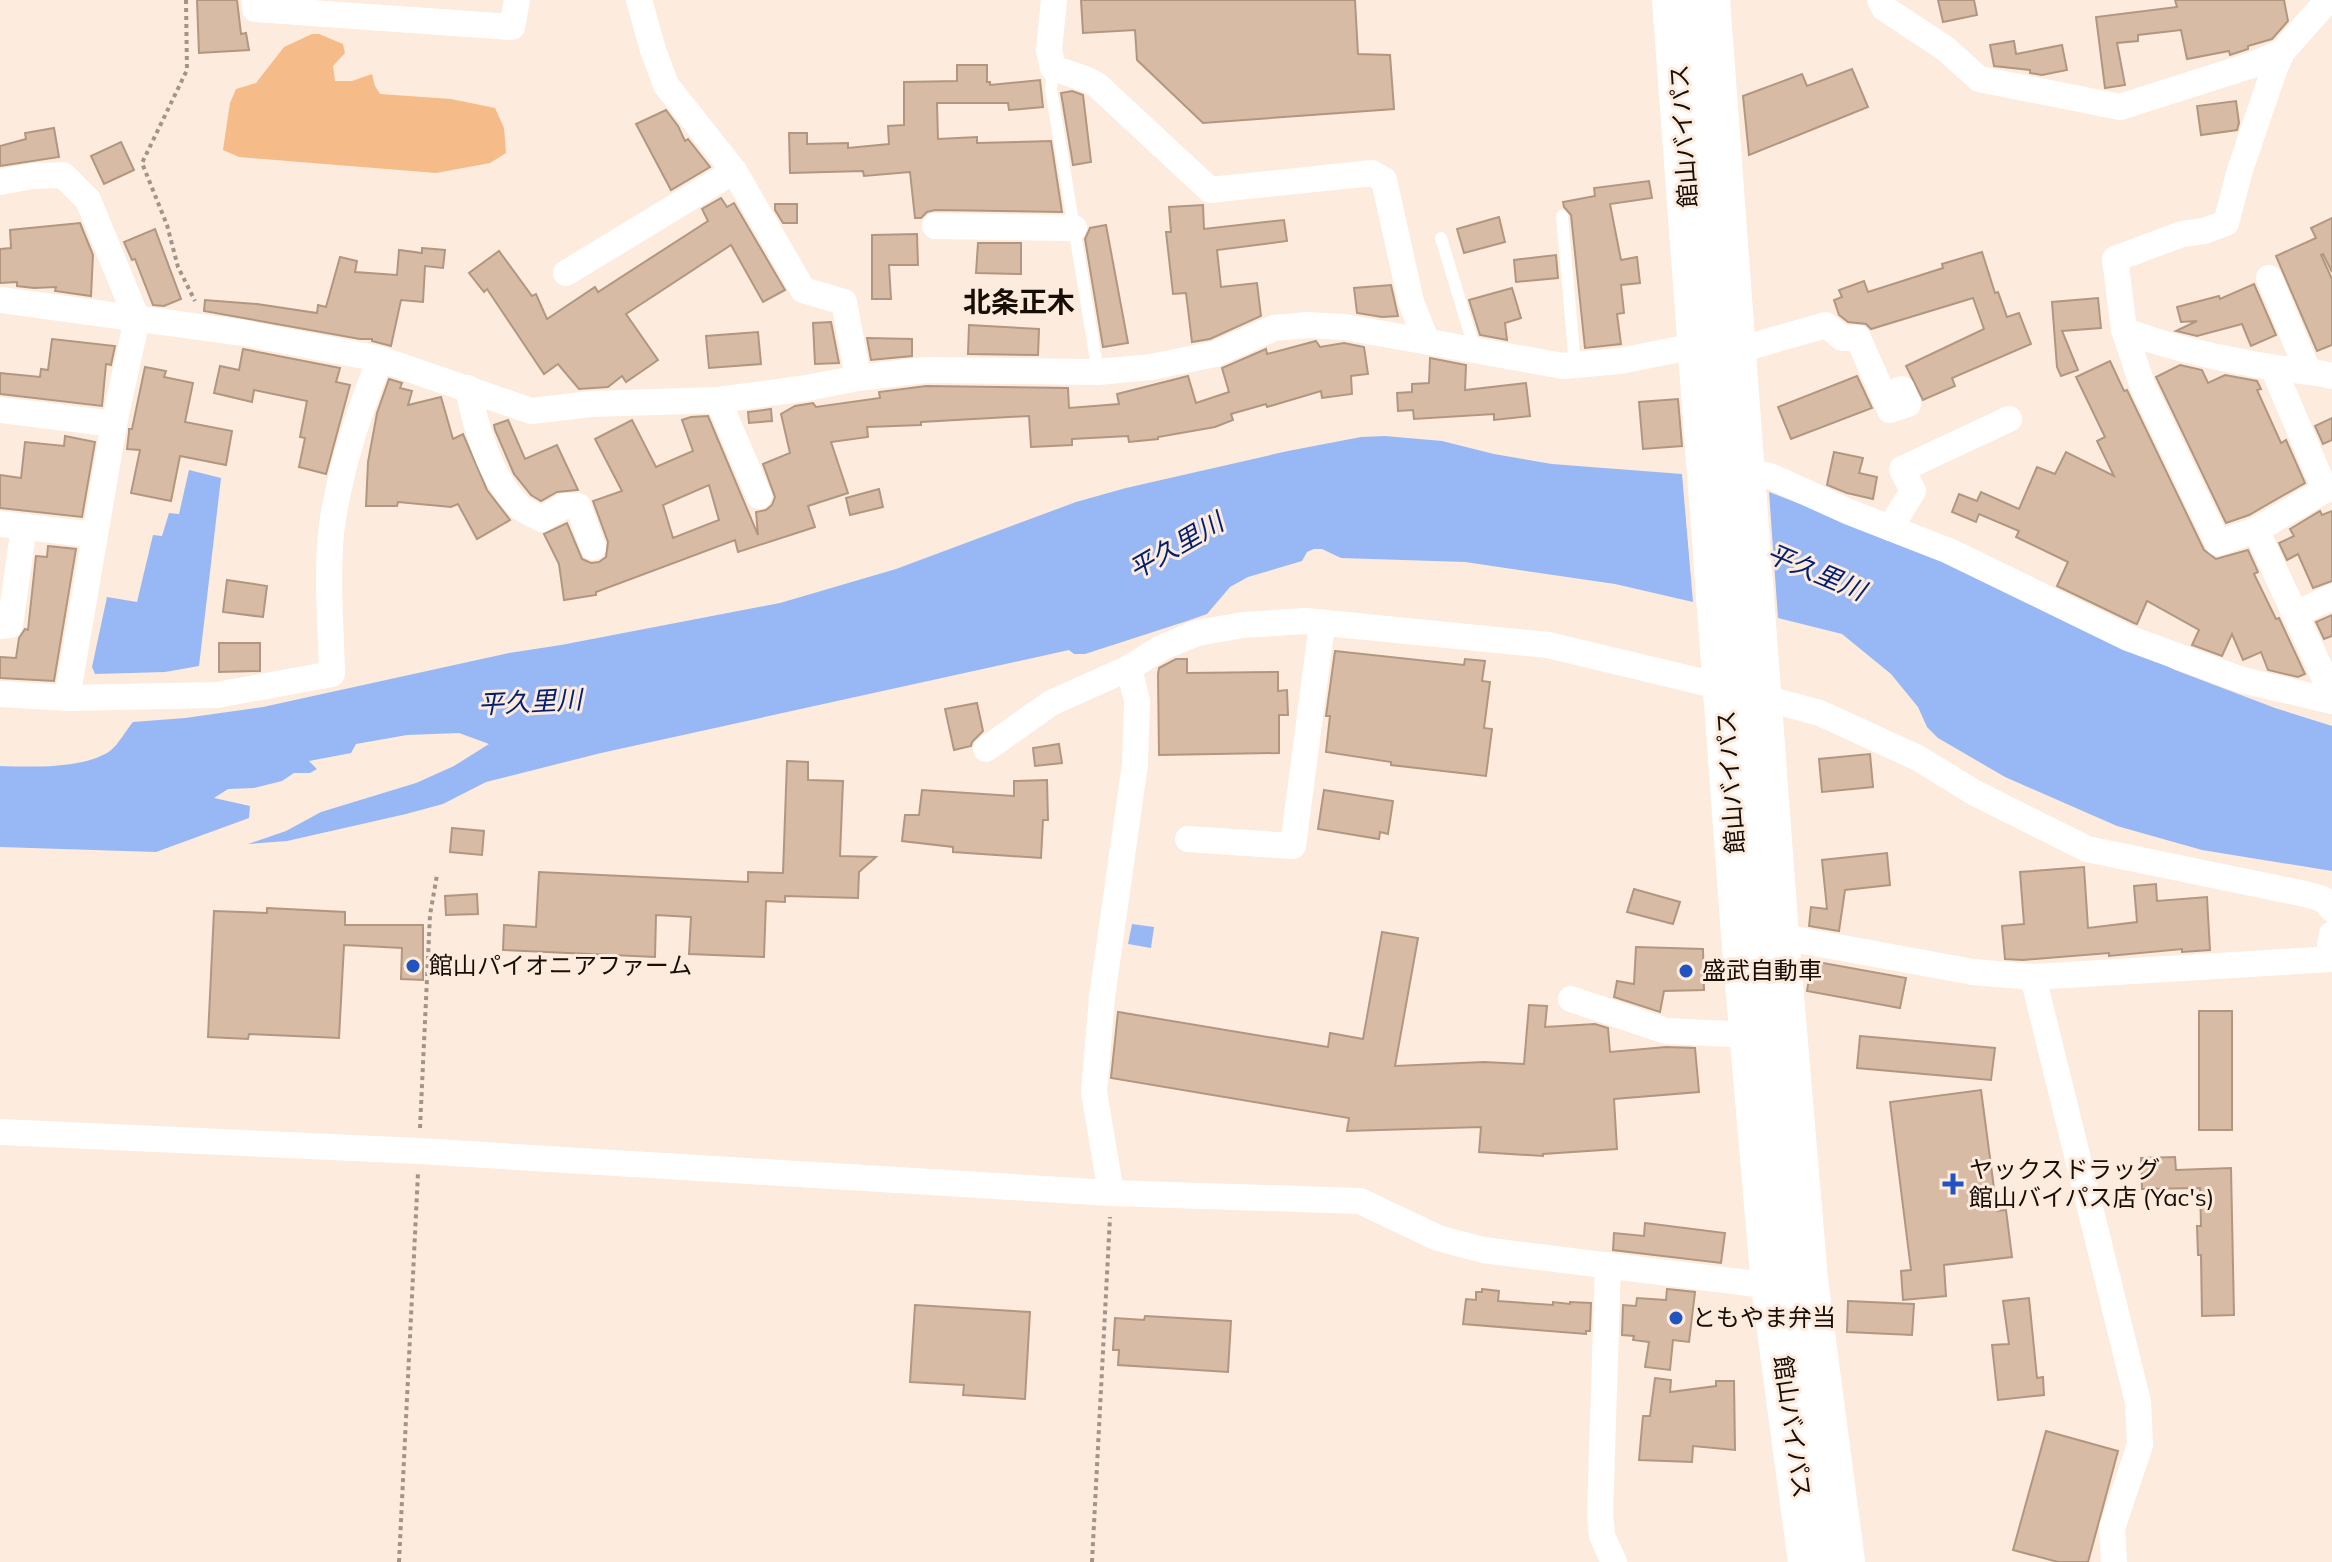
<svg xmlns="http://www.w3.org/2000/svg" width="2332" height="1562" viewBox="0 0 2332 1562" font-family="Mulish,'Noto Sans JP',sans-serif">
<rect width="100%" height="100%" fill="#fdebdd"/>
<polygon fill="#f5bb88" points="312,34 319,34 343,44 345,53 333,66 335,81 352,81 372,74 375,86 380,94 451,99 495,108 504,128 506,153 490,163 436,173 239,157 223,150 230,103 236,89 256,83 284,47"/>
<g fill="#98b8f5">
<path d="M 1385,436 L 1442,441 L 1494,454 L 1552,464 L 1682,474 L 1693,602 L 1615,584 L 1465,562 L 1341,558 L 1322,549 L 1314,549 L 1307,552 L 1302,561 L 1248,577 L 1230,587 L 1207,614 L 1187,621 L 1085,654 L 1074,654 L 1069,650 L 601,753 L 486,782 L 443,804 L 406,814 L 287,841 L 248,844 L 286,831 L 321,812 L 416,783 L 454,766 L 489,744 L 459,733 L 407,735 L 356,744 L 351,753 L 309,761 L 317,769 L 310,773 L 294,773 L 282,781 L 254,788 L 228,789 L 214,798 L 250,806 L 249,818 L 156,852 L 0,847 L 0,766 C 31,767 84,769 110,751 C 119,744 126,730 133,722 L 185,718 L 263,707 L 509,653 L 561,645 L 780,603 L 896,569 L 1076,502 L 1126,488 L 1288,451 L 1361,437 Z"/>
<polygon points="189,470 221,478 199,666 165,672 95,674 92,667 107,597 137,602 153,535 162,536 169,513 179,514"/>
<polygon points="1769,492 1960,565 2175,670 2275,708 2332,726 2332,871 2202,850 2117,826 2005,777 1938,738 1927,727 1918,707 1891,674 1842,634 1778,618"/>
<polygon points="1132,924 1154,927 1151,948 1128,944"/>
</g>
<polygon fill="#fdebdd" points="1682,470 1686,474 1697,602 1694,606"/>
<g fill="#d7bba4" stroke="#b29780" stroke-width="2" fill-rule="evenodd">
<polygon points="197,0 237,0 241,34 246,33 249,50 199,53"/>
<polygon points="1081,0 1355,0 1358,54 1390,55 1394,109 1203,123 1137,60 1135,30 1083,33"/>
<polygon points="1938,0 1974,0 1977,15 1943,22"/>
<polygon points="2175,0 2284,0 2288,21 2272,39 2248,46 2248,49 2230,55 2229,51 2187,59 2181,30 2138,35 2138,41 2117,43 2125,85 2105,88 2096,17 2177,7"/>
<polygon points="2014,41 2016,54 2062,45 2067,70 2042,75 2030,73 2030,70 1994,66 1990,45"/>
<polygon points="957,65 987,65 987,82 990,82 990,85 1040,80 1043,107 1009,110 1008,103 937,103 938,139 977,137 977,143 1051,141 1062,212 935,210 927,212 921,218 915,218 910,172 864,176 863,171 790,173 789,133 807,133 807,144 848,143 848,148 889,144 888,126 904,125 904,82 957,81"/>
<polygon points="1852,69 1868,107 1749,155 1743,96 1802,74 1807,86"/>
<polygon points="1072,91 1083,95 1091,162 1073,165 1061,93"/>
<polygon points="2236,101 2239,123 2237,130 2201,135 2197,106"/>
<polygon points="666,110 678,126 685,141 688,139 710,167 671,190 636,124"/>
<polygon points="54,128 59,157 0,166 0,146 26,139 25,133"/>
<polygon points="121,142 134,170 104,184 91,156"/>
<polygon points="1649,181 1652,198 1610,204 1621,260 1637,257 1640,283 1621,285 1624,313 1617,314 1621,344 1585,348 1571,215 1564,207 1563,202 1595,196 1594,188"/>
<polygon points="721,198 727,207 734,203 785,290 763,302 731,245 626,314 658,360 626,382 622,376 608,387 579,389 558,364 544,374 487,289 484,292 469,273 499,251 532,296 536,294 547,319 595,287 598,292 708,221 702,209"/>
<polygon points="775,204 797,204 797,223 783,223 775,210"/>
<polygon points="1203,205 1204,229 1284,220 1287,241 1217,250 1221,287 1257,283 1261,316 1210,339 1192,342 1186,293 1173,294 1166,232 1171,232 1169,207"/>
<polygon points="1499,217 1505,242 1464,253 1457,229"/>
<polygon points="2332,218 2332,272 2323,254 2321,255 2332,279 2332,345 2317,351 2276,256 2316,238 2311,228"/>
<polygon points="80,223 93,255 91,296 55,291 56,287 34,288 17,286 17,282 0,283 0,249 11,248 10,230"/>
<polygon points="1106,225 1128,343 1103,347 1085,239 1090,228"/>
<polygon points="155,229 181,299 164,306 153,305 135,259 132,260 124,242"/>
<polygon points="917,234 918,265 889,265 891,299 872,299 872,235"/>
<polygon points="978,243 1021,243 1021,274 976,273"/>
<polygon points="422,248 445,250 443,268 425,266 423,302 401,300 391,346 372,341 372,339 360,339 204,311 205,300 257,304 317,313 318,305 326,307 340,257 357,261 355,272 397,275 399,250 422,253"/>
<polygon points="1982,252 1995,293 1998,292 2007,317 2019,313 2031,344 1952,378 1955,386 1923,400 1906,366 1984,329 1973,298 1871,329 1866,324 1848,322 1839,315 1834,300 1842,297 1839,290 1864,281 1868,292 1943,268 1942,264"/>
<polygon points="1556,255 1558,278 1516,282 1514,260"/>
<polygon points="2254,284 2276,335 2251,346 2242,324 2197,336 2176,331 2197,321 2181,322 2177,307 2219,296 2220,299"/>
<polygon points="1391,285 1398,316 1382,317 1357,313 1354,288"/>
<polygon points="1512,288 1521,318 1505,323 1507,340 1480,335 1469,300"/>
<polygon points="2098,298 2101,328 2062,331 2078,370 2061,376 2057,367 2052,302"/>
<polygon points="831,322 839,363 815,364 813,323"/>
<polygon points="969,325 1039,329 1038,355 968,354"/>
<polygon points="758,332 761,364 709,368 706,336"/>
<polygon points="867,338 912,339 912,356 871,360"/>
<polygon points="52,339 115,346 111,365 106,364 102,406 0,394 0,373 40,377 41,369 48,370"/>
<path d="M 1316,341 L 1320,347 L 1344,343 L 1364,347 L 1368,374 L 1351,376 L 1352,394 L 1322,398 L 1321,391 L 1267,407 L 1266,404 L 1231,414 L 1233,420 L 1215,427 L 1158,437 L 1158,439 L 1129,442 L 1128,436 L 1072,439 L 1072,445 L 1031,447 L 1029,416 L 921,422 L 921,425 L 867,427 L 868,437 L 831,442 L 848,493 L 808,506 L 815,527 L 738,552 L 735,540 L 596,592 L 596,595 L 564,600 L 559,564 L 544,534 L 567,523 L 582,559 L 591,563 L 599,562 L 606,557 L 608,542 L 593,501 L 622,491 L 595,439 L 632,420 L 656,467 L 693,451 L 682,420 L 691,417 L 708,416 L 758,535 L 756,512 L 766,510 L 772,505 L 775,497 L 763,464 L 790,453 L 781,414 L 795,406 L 813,403 L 816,407 L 880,398 L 879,392 L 926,386 L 1068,388 L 1069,408 L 1119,404 L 1117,394 L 1188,376 L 1196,403 L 1229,392 L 1222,368 L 1266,349 L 1267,354 ZM 709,485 L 719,520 L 673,538 L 663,505 Z"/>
<polygon points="243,349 340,368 336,382 350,385 326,474 299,467 305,438 300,437 307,401 254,390 252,402 214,393 220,366 239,370"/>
<polygon points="1430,358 1466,365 1465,390 1526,383 1530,416 1494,420 1494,414 1414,419 1413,410 1398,411 1397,393 1412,392 1412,384 1429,383"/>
<polygon points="2110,361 2124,391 2127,390 2204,550 2216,559 2248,550 2258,572 2254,574 2276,619 2279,618 2305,674 2298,677 2268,670 2261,652 2243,660 2232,634 2222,656 2192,645 2199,630 2147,601 2137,624 2134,623 2057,586 2068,562 2016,537 2019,531 1979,514 1976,522 1952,512 1959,494 1977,501 1981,492 2019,509 2037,467 2055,474 2066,452 2114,476 2097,441 2105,437 2076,377"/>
<polygon points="2180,365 2202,370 2208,383 2225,375 2257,381 2261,389 2257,390 2281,443 2286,440 2305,483 2249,515 2226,523 2156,377"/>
<polygon points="145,367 166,371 164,377 193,383 185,422 232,431 226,465 180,456 171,501 131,493 140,450 127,449 129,432 129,429 132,429"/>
<polygon points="1857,376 1872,408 1791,439 1778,407"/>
<polygon points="389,379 402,383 400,388 412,391 408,405 441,397 453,439 463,434 487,490 510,520 477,539 458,504 451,507 398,502 397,506 366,506 368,462 377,413"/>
<polygon points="1678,399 1682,446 1643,449 1639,402"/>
<polygon points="771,409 772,421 749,423 748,412"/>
<polygon points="2332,418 2332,440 2323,444 2315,426"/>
<polygon points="508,420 525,459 557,445 578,490 557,492 541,501 531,495 514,474 495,430 494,425"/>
<polygon points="65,436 95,442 82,517 0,508 0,475 21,478 25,442 64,446"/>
<polygon points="1834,452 1863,458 1859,473 1877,477 1873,499 1847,493 1827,485"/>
<polygon points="879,489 883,507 850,515 846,498"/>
<polygon points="2320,511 2322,515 2332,511 2332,581 2313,588 2298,554 2287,560 2279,543 2294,536 2290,529"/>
<polygon points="48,546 76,549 54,681 0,678 0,657 16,658 19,638 25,629 28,630 36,556 47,557"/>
<polygon points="227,580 267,586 263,617 223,612"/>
<polygon points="2332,615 2332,636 2324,639 2316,622"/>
<polygon points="219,643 260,643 260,671 219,672"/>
<polygon points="1335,651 1464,665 1465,659 1485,661 1482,681 1490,682 1484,728 1492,729 1486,776 1391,765 1391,762 1326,752 1330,716 1326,716"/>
<polygon points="1176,659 1187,659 1187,673 1278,672 1278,691 1287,690 1288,715 1279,715 1279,753 1159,755 1158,674 1159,668"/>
<polygon points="977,703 983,731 972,742 971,746 954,750 945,709"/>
<polygon points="1059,744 1062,763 1035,766 1033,748"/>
<polygon points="1870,754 1873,787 1822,792 1819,759"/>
<polygon points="787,761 808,762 808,780 843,781 840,856 876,857 859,872 858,898 785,896 785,902 766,901 764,957 689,954 691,917 656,915 655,957 503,950 504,925 536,927 539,872 748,882 748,872 783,873"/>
<polygon points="1047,780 1048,820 1043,820 1041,858 953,852 953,847 902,841 905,815 919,815 922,790 1014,796 1014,781"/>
<polygon points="1324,790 1393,801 1388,834 1380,832 1379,839 1318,829"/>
<polygon points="452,828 484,831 482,855 450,852"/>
<polygon points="1887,853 1890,885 1845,890 1839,931 1809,926 1811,907 1827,909 1822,860"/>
<polygon points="2084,867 2088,928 2137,922 2134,886 2156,884 2157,901 2207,897 2210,950 2182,952 2182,949 2109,956 2109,953 2023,960 2005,959 2002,926 2024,924 2020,872"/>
<polygon points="1634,889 1680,902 1673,924 1627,912"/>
<polygon points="477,894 478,914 446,915 445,896"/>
<polygon points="267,908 345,912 345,925 423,925 423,980 401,979 402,948 344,945 339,1038 249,1034 248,1039 208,1037 214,911 267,913"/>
<polygon points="1382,932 1418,938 1395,1066 1484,1062 1524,1064 1529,1005 1547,1006 1545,1027 1595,1024 1608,1028 1610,1052 1666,1047 1695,1048 1699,1092 1614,1099 1617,1149 1543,1154 1543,1156 1479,1152 1481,1127 1347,1131 1349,1118 1111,1078 1118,1012 1328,1047 1330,1033 1363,1039"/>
<polygon points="1636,947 1703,949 1704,990 1664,991 1660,1012 1614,997 1617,981 1634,984"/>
<polygon points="1812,961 1906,978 1900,1008 1807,991"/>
<rect x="2199" y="1011" width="33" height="119"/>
<polygon points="1860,1036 1995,1048 1991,1080 1857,1068"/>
<polygon points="1981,1090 1997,1211 2006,1210 2012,1257 1944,1265 1946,1296 1903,1300 1901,1271 1911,1270 1890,1102"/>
<polygon points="2175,1157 2176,1170 2231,1168 2234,1315 2202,1316 2201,1255 2198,1255 2197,1226 2201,1226 2200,1188 2142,1189 2141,1158"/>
<polygon points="1645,1223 1725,1233 1721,1263 1613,1250 1614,1233 1644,1236"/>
<polygon points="1482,1289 1499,1291 1498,1301 1553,1305 1553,1302 1570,1304 1570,1302 1591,1303 1590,1331 1586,1331 1586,1334 1463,1324 1466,1299 1476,1300 1476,1292 1482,1292"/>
<polygon points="1667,1289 1695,1292 1689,1342 1673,1340 1670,1370 1645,1367 1649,1342 1633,1340 1634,1336 1622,1335 1623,1305 1636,1306 1637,1298 1666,1300"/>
<polygon points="2029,1298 2037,1378 2043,1377 2044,1395 1998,1400 1992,1345 2009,1344 2003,1301"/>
<polygon points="1848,1301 1914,1304 1912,1335 1847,1332"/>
<polygon points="915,1305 1030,1312 1025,1399 963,1395 964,1385 910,1382"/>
<polygon points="1145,1316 1231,1321 1228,1372 1118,1365 1119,1350 1113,1350 1115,1318 1144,1320"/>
<polygon points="1655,1378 1671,1380 1670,1392 1716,1386 1716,1381 1734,1381 1735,1450 1693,1446 1692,1462 1639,1460 1643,1416 1650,1416"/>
<polygon points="2046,1431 2118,1451 2088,1562 2058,1562 2013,1550"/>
</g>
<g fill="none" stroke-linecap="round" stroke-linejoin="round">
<g stroke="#a29488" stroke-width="4" stroke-dasharray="4 4" stroke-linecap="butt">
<polyline points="186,0 187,70 142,163 167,225 178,267 195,301"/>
<polyline points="420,1128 430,915 437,875"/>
<polyline points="399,1562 418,1173"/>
<polyline points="1092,1562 1110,1217"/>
</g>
<g stroke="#fff" stroke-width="12">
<polyline points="1053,68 1051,89 1098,372"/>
<polyline points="1562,216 1575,366"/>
<polyline points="1441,238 1475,350"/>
</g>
<g stroke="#fff" stroke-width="26">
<polyline points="254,0 255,9 512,27 517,0"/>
<polyline points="639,0 653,50 666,85 734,171 803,290 844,302 858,378"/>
<polyline points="1054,0 1049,50 1053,68 1088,80 1097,85 1210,190 1372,173 1384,180 1411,302 1426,340"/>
<polyline points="1880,0 1884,8 1946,49 1979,79 2120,107 2252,65 2282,52"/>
<polyline points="0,182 32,176 63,175 88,200 137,319 114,424 67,698"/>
<polyline points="935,226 1074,228"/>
<polyline points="566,273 734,171"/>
<polyline points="2269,278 2307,369"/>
<polyline points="0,300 244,333 380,359 531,411 591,404 718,400 807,388 858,378 925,370 1098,372 1151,367 1215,354 1274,328 1308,325 1345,327 1563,366 1620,361 1700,345"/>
<path d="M 2124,330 C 2168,348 2223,359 2270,367 C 2292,371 2309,370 2332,376"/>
<polyline points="1735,351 1826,325 1842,338 1858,338 1890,410 1908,404 1902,389 1884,397"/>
<polyline points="2273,368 2325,490 2256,530 2218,543 2143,387 2124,330 2115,259 2182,234 2204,231 2226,223 2240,170 2274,70 2282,52 2328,0"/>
<path d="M 468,388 C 475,425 491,481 520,507 C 526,512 535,515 542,519 L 564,506 L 578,506 L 593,547"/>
<polyline points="718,400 759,496"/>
<polyline points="0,410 114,424"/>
<polyline points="1730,466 1770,476 1849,512 1949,551 2128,638 2242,680 2332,701"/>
<polyline points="0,524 95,535"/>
<polyline points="1890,528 1913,491 1902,469 2009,419"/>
<polyline points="2256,530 2332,694"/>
<polyline points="2295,614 2332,597"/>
<polyline points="0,626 10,625 24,527"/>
<path d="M 0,694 L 67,698 L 217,695 L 332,674 C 331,625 326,573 332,525 C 341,465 358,415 380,359"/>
<polyline points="986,749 1051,703 1129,668 1161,648 1197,633 1243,625 1306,621 1548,645 1711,684 1820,713 1918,758 1975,793 2087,849 2305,894 2323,899 2332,909"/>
<polyline points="1188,839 1293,846 1322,624"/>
<polyline points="1777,936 1973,972 2033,977 2332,959"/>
<polyline points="2328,959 2332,934"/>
<polyline points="2033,977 2138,1402 2140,1445 2112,1528 2114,1562"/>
<polyline points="1571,999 1666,1031 1751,1035"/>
<polyline points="0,1132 419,1151 1111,1193 1360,1201 1438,1238 1483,1250 1773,1286"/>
<polyline points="1111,1193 1094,1092 1102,997 1135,764 1137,701 1129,668"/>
<polyline points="1608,1265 1600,1515 1602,1536 1614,1562"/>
</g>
<g stroke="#fff" stroke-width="44">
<polyline points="1674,0 1744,948 1773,1286 1810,1562"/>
<polyline points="1708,0 1777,936 1806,1280 1843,1562"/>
</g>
</g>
<g fill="#2154c1" stroke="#fdebdd" stroke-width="3">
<circle cx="413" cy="966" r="8"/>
<circle cx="1686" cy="971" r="8"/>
<path d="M1949 1172h8v8h8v8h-8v8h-8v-8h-8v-8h8z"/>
<circle cx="1676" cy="1318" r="8"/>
</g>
<g text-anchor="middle" stroke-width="6" stroke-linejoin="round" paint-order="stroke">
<g font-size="24" fill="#170e06" stroke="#fdebdd">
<text transform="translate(1684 136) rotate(-94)" y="8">館山バイパス</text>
<text transform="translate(1731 782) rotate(-94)" y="8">館山バイパス</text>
<text transform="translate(1792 1427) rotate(82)" y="8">館山バイパス</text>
</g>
<g font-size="24" fill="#170e06" stroke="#fdebdd" text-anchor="start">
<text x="429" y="974">館山パイオニアファーム</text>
<text x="1702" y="979">盛武自動車</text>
<text x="1969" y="1178">ヤックスドラッグ<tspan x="1969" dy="28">館山バイパス店 (Yac's)</tspan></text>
<text x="1692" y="1326">ともやま弁当</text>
</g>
<g font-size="26" font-style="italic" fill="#001e73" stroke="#fdebdd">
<text transform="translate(1176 546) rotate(-30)" y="9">平久里川</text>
<text transform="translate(1816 572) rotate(23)" y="9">平久里川</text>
<text transform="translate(530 702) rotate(-3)" y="9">平久里川</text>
</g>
<g font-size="28" font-weight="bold" fill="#170e06" stroke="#fdebdd">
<text x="1019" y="312">北条正木</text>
</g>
</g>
</svg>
